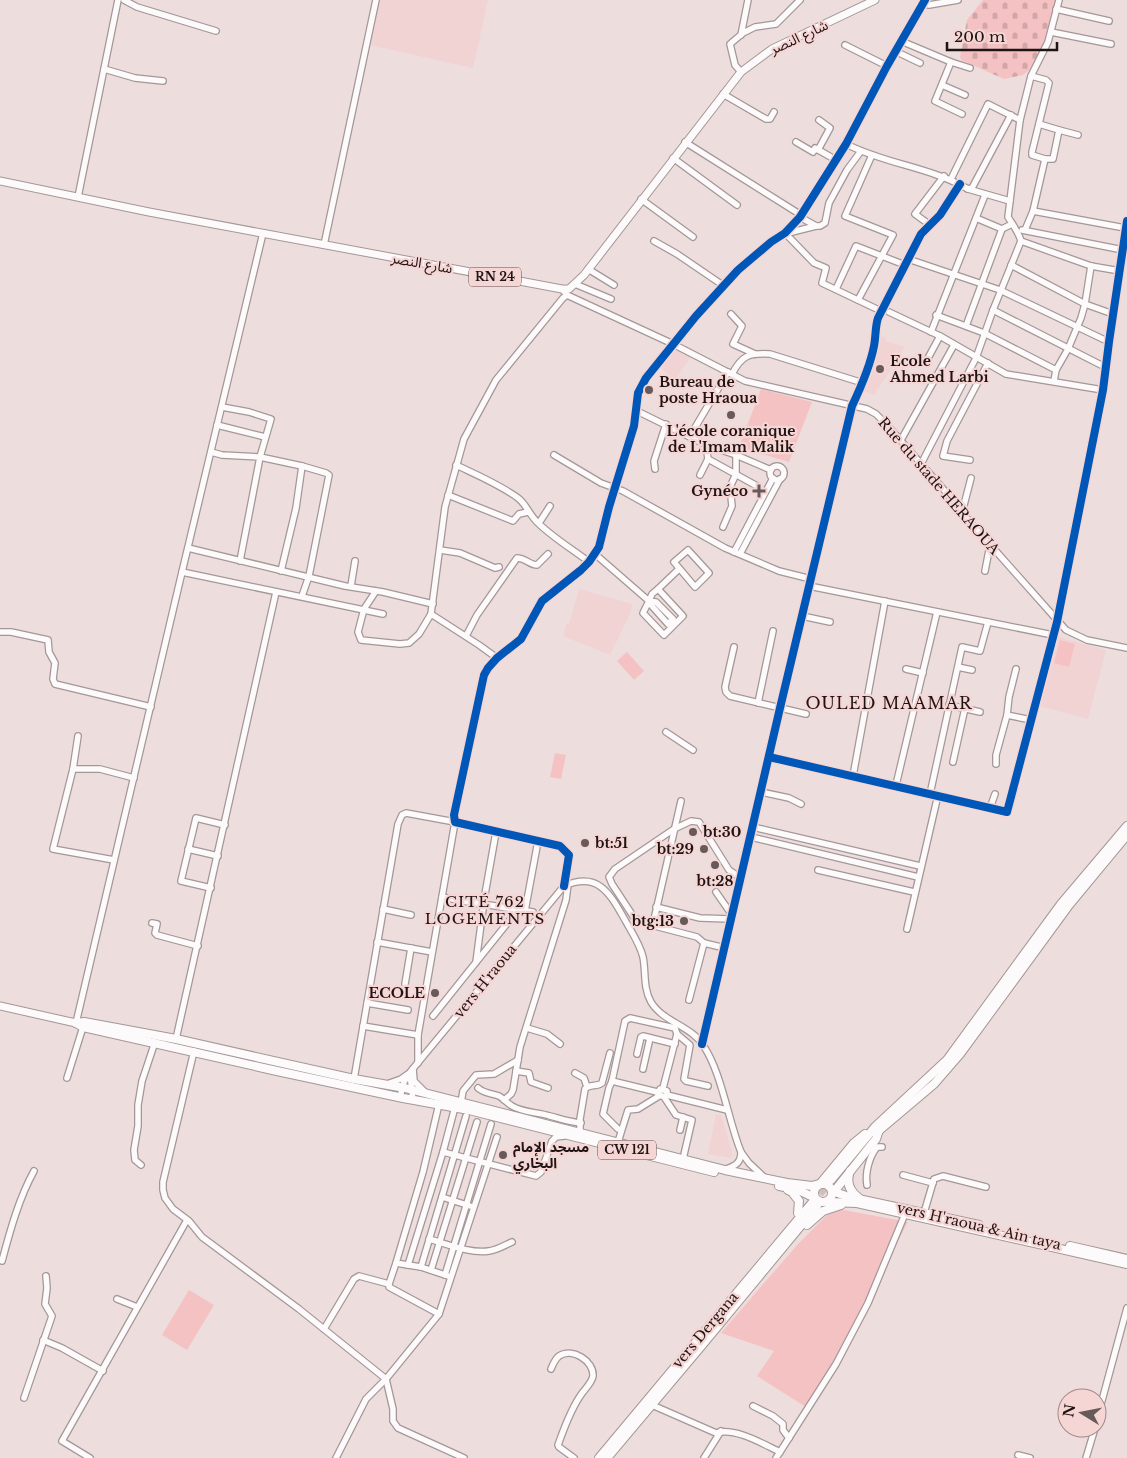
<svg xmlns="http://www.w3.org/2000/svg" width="1127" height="1458" viewBox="0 0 1127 1458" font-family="'Libre Baskerville','Noto Sans Arabic',serif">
<defs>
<pattern id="cemetery-stones" width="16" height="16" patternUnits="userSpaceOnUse" patternTransform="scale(1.25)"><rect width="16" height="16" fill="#f5c2c3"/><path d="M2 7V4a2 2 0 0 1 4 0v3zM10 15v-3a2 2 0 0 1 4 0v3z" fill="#d2a6a7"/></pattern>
</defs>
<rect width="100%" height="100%" fill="#edd"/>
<g fill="#f1d3d3">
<polygon points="380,0 488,0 473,68 370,45"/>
<polygon points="881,336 886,338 886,341 905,347 874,395 863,391"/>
<polygon points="671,349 692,355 675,380 659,366"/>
<polygon points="579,589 632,604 631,612 610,655 563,636 566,624 569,624"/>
<polygon points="1058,637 1106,650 1088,719 1040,706"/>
<polygon points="716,1114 721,1115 732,1152 731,1158 708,1154"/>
</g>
<g fill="#f5c2c3">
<polygon points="761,389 812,402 789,462 739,447"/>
<polygon points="1060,640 1075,644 1069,667 1054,663"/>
<polygon points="627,652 644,671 634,680 617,661"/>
<polygon points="555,753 566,755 561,779 550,777"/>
<polygon points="838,1209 908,1222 809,1409 757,1376 774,1351 721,1333 798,1244 826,1216"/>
<polygon points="189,1290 214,1305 187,1350 162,1335"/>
</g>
<polygon fill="url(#cemetery-stones)" points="983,0 1059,0 1052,29 1038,63 1023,75 1004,79 961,60 960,57 967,20"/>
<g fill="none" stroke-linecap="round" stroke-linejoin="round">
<polyline stroke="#cfbfbf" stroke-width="8" stroke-dasharray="8 4" stroke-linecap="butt" points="812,1203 831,1180"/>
<defs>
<g id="minor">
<polyline points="124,0 137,7 216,31"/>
<polyline points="923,4 929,5 958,0"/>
<polyline points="1056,9 1109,21"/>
<polyline points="1051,32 1111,44"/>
<polyline points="741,35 748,0"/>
<polyline points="901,41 951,62 970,68"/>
<polyline points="845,45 887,66"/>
<polyline points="895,51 920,63"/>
<polyline points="951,62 935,101 962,114"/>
<polyline points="104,69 135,78 163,81"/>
<polyline points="741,72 735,65 730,44 743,33 755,27 776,24 800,0"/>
<polyline points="942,85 965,95"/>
<polyline points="723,94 766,119 770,119 774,112"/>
<polyline points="1039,124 1059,130 1053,159 1045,159"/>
<polyline points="1059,130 1078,135"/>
<polyline points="685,142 801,215"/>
<polyline points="796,142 813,152 815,148 836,160"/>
<path d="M 846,144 C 885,164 930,167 968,189 L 972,188 L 1011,115"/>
<polyline points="818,150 830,128 819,120"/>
<polyline points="673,158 737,205"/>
<polyline points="951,179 988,104 1020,120"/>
<polyline points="968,189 1010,201"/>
<polyline points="78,197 118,0"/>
<polyline points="641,199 693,237"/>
<polyline points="1033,211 1125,228"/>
<polyline points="800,217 816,226"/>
<polyline points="976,218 1002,229"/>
<polyline points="930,225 915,214 944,176"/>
<polyline points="1022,230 1123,250"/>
<polyline points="1025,230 1033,211 1045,159 1032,155 1032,152 1049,83 1046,80 1031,76"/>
<polyline points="785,233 814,263 826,268 822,283 881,311"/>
<polyline points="788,233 816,226 820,226 825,223 829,203 847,170 861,151"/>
<polyline points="654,241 677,254 724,286"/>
<polyline points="1021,241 1091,266 1120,271"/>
<polyline points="324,245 376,0"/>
<polyline points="908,259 1000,290 1109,342"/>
<polyline points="1011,265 1085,304 1113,314"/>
<polyline points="588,269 614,285"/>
<polyline points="575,284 611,299"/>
<polyline points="562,289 567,295 673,344 745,381 867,409 876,414 887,425 951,498 970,522 1066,630 1087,640 1127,648"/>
<polyline points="836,289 856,246 905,265"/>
<polyline points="858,300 893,235 845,216 872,155"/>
<polyline points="993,310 1105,367"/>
<polyline points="889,312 940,336"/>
<polyline points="731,314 742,326 733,344 755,354"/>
<polyline points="936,315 984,333 1056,370"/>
<polyline points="966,326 1002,229 1012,224"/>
<polyline points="931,332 985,195"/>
<polyline points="928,358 940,336 1006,374 1103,390"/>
<path d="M 732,374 C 742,355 749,353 770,354 L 863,383"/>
<polyline points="1054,381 1056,370 1068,349 1081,318 1085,304 1091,266"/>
<polyline points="222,407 249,412 271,419 260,457 302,466"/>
<polyline points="637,411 706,445 736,455 736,474 730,487 732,506 723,527"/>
<polyline points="217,425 265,437"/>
<polyline points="690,436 728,372"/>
<polyline points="901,440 954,345"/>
<polyline points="706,445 708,459 757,486"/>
<polyline points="211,452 222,455 260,457 240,561"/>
<polyline points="554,455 601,483 623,491 725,548 779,571 811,579"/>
<polyline points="736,455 771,470"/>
<polyline points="970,460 943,456 947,441 988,363"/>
<path d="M 921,464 L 976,358 L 993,310 L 1021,241 C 1019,233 1013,225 1008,217 L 1020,120 L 1031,76 L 1048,42 L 1059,0"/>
<path d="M 456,465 C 477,475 499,484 518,498 C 526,504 529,514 537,522 C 552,537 572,549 589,562"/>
<circle cx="777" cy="473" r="7"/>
<polyline points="655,469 654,461 666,424"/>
<polyline points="700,475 708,459"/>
<polyline points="448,495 513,521 519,514 528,512"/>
<polyline points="960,510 964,505 971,478"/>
<polyline points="539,523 550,506"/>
<polyline points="188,548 345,586 383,592 433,604"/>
<polyline points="440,550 460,553 495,568 499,567"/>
<polygon points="688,550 709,573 695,587 674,562"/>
<polyline points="734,552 773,478"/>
<polyline points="595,554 649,601 643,613 664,635 683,616 658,589 679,569"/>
<polyline points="740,554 780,479"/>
<polyline points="281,571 296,508 302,466 326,473 329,475 309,576 302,596"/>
<polyline points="985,571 990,545"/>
<polyline points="182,572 383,614"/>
<polyline points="351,586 355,561"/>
<polyline points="809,586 1053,635"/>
<polyline points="376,591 364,609 358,632 361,640 400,644 409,643 419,634 431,614 445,507 464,439 496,380 563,298 567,295"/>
<polyline points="649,601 656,602 673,619 668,624 651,605 649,601 652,594 658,589"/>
<polyline points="431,614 479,645 497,658"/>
<polyline points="802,616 830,622"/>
<polyline points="0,632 11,632 48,640 49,652 55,663 53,679 55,684 151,707"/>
<path d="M 466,636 L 477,615 L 517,558 C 525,558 530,565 537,565 L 548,554"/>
<polyline points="734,647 725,687 726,692 730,696 806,714"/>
<polyline points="958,667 972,670"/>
<polyline points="906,669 923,673"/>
<polyline points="758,703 773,631"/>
<polyline points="949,705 980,712"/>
<polyline points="1007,715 1009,697 1016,669"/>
<polyline points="666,732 693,750"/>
<polyline points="769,757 1007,812 1057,622 1103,390 1109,342 1127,221"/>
<polyline points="953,762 965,708"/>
<polyline points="996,764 996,755 1007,715 1031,720"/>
<polyline points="73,769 78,736"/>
<polyline points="853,776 885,601"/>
<polyline points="896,785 937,612"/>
<polyline points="761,792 789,798 801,804"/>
<polyline points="930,794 962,647 980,651 988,622"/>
<polyline points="681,801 653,924 655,926 697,937 704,943 725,948"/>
<polyline points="990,808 995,794"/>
<polyline points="753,827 920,866"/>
<polyline points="751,837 918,877"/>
<polyline points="188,849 218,856"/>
<polyline points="114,860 53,849 73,769 100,769 134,778"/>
<polyline points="818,870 914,892"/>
<polyline points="564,886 569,855 560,846 455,822 454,815 484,675 488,668 497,658 521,639 542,601 581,570 589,562 599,547 609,507 634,426 638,393 646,378 696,316 738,270 771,242 785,233 800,217 846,144 887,66 925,0"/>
<polyline points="211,888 181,881 196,818 225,825"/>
<polyline points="716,892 732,915"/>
<polyline points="442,897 479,904"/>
<polyline points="484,900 496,832"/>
<polyline points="489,905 533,912"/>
<polyline points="656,907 700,918 731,919"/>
<polyline points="383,909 411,915"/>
<polyline points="525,911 538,841"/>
<polyline points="653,920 648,922 635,919 612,884 609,877 615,869 674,829 691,821 699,822 729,870 741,878"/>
<polyline points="152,923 157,924 155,933 157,935 198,946"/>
<polyline points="907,929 938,795"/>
<polyline points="377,942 432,952"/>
<polyline points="476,962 483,909"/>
<polyline points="405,984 411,948"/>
<polyline points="689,1000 704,943"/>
<polyline points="367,1003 408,1010"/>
<polyline points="433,1016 518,910"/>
<polyline points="76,1023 182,572 263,233"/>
<polyline points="363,1026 418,1035"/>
<polyline points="527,1028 547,1034 560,1044"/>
<polyline points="677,1034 690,1045 684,1079 686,1081 708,1086"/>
<polyline points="176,1039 276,592"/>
<path d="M 702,1044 L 780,708 L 852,406 C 861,387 870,367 874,346 C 876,336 875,327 878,318 L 921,234 L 940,215 L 960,184"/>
<polyline points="194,1051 163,1182 163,1190 165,1198 173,1209 189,1221 202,1237 299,1309 386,1379 393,1409 393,1421 398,1428 464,1458"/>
<polyline points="637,1054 641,1037 643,1036 675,1044"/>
<polyline points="413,1069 414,1081 425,1092"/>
<polyline points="643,1069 650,1038"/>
<polyline points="516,1071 529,1073 531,1082 548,1088"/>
<path d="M 411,1073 C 409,1082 414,1090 412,1099"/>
<polyline points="575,1073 584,1078 587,1087"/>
<polyline points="67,1078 83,1027"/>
<polyline points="354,1079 398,824 402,815 406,813 455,822 418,1035 418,1063"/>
<polyline points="612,1081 609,1088 603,1114 618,1129 621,1130"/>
<polyline points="387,1084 401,1079 408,1074"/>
<path d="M 478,1088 C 485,1094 491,1093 499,1096 C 504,1099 507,1103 512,1106 C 524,1113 537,1112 550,1116 C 561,1119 569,1122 581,1123"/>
<polyline points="657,1092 612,1081 625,1021 630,1018 675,1028 677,1034 663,1088"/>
<polyline points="667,1095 727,1110"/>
<path d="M 400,1097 L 404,1082 L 411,1071 L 564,886 C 599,871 610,894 625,920 C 631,931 640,944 643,957 C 646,972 643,988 651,1002 C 663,1022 691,1026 703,1045 C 722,1073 728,1120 741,1152"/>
<polyline points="664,1097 667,1095 667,1091 660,1089 658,1094 664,1097 676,1115 692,1120 683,1159"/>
<polyline points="504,1100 511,1094 513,1090 520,1047 566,900 568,884"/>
<polyline points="461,1103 463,1091 476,1075 494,1074 518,1060"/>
<polyline points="439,1104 423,1172 396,1263 408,1265 443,1152 455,1107"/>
<polyline points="680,1130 683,1117"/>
<path d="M 580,1132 L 580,1119 L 585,1089 C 589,1084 597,1087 602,1083 L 610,1053"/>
<polyline points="618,1142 628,1110 638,1109 659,1096"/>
<polyline points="443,1152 536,1176 541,1172 552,1141 556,1137 564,1136"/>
<polyline points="141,1165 135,1160 134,1150 138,1126 138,1105 142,1081 155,1042"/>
<path d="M 726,1169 C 735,1166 741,1163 741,1152 L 749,1163 L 765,1178"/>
<polyline points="903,1175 933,1183"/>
<path d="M 867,1185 C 865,1173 869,1157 877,1147 L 882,1147"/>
<polyline points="442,1197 470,1206"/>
<polyline points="924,1213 934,1179 943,1176 986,1187"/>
<path d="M 429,1239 C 447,1244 471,1254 489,1251 C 497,1250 505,1245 512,1242"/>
<path d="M 2,1261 C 10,1231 19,1198 34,1171"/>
<polyline points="408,1265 421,1267 448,1276"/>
<polyline points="421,1267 466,1116"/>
<polyline points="431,1270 477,1122"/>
<polyline points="445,1275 491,1124"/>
<polyline points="389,1284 389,1287 439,1314"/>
<polyline points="117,1299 137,1307"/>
<polyline points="324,1329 354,1279 359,1276 389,1284 396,1263"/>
<polyline points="43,1340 62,1348 103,1371"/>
<path d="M 551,1369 C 553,1364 555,1359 559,1356 C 572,1347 594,1361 593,1376 C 592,1382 586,1388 583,1392 C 572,1406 564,1428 558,1445 L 559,1447 L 574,1458"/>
<polyline points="24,1398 52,1316 45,1304 47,1288 46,1276"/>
<path d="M 652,1405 L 716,1433 C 735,1427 763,1444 780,1452 L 776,1458"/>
<polyline points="753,1406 773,1416 783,1424 783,1430 789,1438"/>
<polyline points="1097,1419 1127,1308"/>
<polyline points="780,1452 836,1364 868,1303 905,1214"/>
<polyline points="1018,1455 1030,1458"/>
<polyline points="90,1458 62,1441 187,1220"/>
<polyline points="336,1458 366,1399 386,1379 439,1314 497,1137"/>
<polyline points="704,1458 721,1431"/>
<polyline points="1086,1458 1095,1428"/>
</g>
<g id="major">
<polyline points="0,181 149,212 562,289 569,289 584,275 741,72 772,49 875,0"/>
<polyline points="0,1006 76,1023"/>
</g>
<g id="highway">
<polyline points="76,1023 84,1022 176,1039 354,1079 405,1088 725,1170 787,1183 812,1186 819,1184"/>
<polyline points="76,1023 83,1027 277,1071 403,1098 469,1110 714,1172"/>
<polyline points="876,1133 934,1084 960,1054 1069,905 1127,835"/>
<path d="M 850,1171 C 846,1182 849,1191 859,1198"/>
<polyline points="831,1180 875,1127 947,1060 1061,904 1127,826"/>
<circle cx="823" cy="1193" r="9"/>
<polyline points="820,1184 854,1143 865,1134"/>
<polyline points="779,1186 796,1189 815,1198"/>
<polyline points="788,1190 792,1192 799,1201 798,1213"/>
<polyline points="832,1191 849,1197 979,1225"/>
<polyline points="833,1193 876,1139 879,1130"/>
<polyline points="827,1202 857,1203 1127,1264"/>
<polyline points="807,1225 823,1211 841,1205"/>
<polyline points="1070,1246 1127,1259"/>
<polyline points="599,1458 812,1203"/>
<polyline points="607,1458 703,1344 817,1206"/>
</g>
</defs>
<use href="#minor" stroke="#a49797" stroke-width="8"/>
<use href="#major" stroke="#a49797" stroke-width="9"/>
<use href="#highway" stroke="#a49797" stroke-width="10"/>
<use href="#minor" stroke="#fcfafa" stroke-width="5.5"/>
<use href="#major" stroke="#fcfafa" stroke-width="7"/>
<use href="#highway" stroke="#fcfafa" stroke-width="8"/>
<defs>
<g id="cycleway">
<polyline points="769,757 1007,812 1057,622 1103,390 1109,342 1127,221"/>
<polyline points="564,886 569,855 560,846 455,822 454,815 484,675 488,668 497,658 521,639 542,601 581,570 589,562 599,547 609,507 634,426 638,393 646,378 696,316 738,270 771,242 785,233 800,217 846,144 887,66 925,0"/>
<path d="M 702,1044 L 780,708 L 852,406 C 861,387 870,367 874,346 C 876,336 875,327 878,318 L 921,234 L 940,215 L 960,184"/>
</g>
</defs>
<use href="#cycleway" stroke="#f6d6d5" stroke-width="11"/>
<use href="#cycleway" stroke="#0057b8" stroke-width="8"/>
</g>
<g fill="#675a5a" stroke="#f6d6d5" stroke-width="2">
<circle cx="880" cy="369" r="5"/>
<circle cx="649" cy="390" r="5"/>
<circle cx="731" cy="415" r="5"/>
<path d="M756.5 483.5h5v5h5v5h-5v5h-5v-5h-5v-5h5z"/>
<circle cx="693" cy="832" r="5"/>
<circle cx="585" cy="843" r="5"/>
<circle cx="704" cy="849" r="5"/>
<circle cx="715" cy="865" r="5"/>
<circle cx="684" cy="921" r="5"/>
<circle cx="435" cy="993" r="5"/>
<circle cx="503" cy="1155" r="5"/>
</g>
<g text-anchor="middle" stroke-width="4.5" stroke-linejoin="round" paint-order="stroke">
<g fill="#f6d6d5" stroke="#604e4e" stroke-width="1">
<rect x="469" y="267.5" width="52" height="19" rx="4"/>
<rect x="598" y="1140.5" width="58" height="19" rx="4"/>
</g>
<g font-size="12" font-weight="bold" fill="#1f1414">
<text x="495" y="281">RN 24</text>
<text x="627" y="1154">CW 121</text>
</g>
<g font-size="14" fill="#1f1414" stroke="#f6d6d5">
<text transform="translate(799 37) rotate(-25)" y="5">شارع النصر</text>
<text transform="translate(422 263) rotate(10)" y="5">شارع النصر</text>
<text transform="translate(939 486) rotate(49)" y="5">Rue du stade HERAOUA</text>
<text transform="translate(485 981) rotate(-51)" y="5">vers H'raoua</text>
<text transform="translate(979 1226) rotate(13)" y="5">vers H'raoua &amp; Ain taya</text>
<text transform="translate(705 1330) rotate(-50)" y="5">vers Dergana</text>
</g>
<g font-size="14" font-weight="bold" fill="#1f1414" stroke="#f6d6d5" text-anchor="start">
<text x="890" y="366">Ecole<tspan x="890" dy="16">Ahmed Larbi</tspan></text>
<text x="659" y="387">Bureau de<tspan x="659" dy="16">poste Hraoua</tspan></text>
<text x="731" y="436" text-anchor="middle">L'école coranique<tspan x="731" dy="16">de L'Imam Malik</tspan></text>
<text x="748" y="496" text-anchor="end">Gynéco</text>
<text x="703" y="837">bt:30</text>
<text x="595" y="848">bt:51</text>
<text x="694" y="854" text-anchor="end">bt:29</text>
<text x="715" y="886" text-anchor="middle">bt:28</text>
<text x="674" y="926" text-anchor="end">btg:13</text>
<text x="425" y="998" text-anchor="end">ECOLE</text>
<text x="513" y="1152">مسجد الإمام<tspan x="513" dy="16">البخاري</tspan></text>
</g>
<g font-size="15" letter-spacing="1" fill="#1f1414" stroke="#f6d6d5">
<text x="485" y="907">CITÉ 762<tspan x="485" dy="17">LOGEMENTS</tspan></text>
</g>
<g font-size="16" letter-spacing="1" fill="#1f1414" stroke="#f6d6d5">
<text x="889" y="709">OULED MAAMAR</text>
</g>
</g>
<g transform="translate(1082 1413) rotate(280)"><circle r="24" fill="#f6d6d5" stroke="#a08888"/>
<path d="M0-4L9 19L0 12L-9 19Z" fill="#675a5a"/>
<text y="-8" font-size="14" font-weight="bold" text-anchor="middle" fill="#1f1414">N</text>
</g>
<path d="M947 42v8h110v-8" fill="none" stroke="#1f1414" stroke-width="2.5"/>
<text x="954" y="42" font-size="15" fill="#1f1414" stroke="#f6d6d5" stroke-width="4" paint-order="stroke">200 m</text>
</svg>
